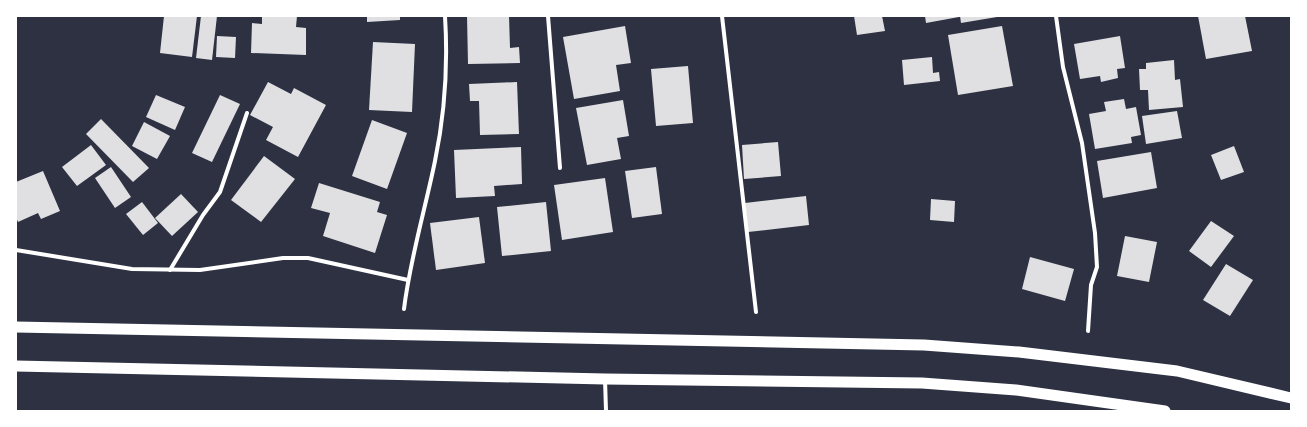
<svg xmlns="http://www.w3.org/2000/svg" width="1307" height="427" viewBox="0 0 1307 427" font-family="'DejaVu Sans',sans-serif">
<rect width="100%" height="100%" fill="#2d3142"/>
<g fill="#e0e0e3">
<polygon points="164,16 197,16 192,57 160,53"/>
<polygon points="201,16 217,16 212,60 196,58"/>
<polygon points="262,16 297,16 296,27 306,28 306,55 251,53 252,23 262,24"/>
<polygon points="367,16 400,16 400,20 367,22"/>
<polygon points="467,16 509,16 510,48 519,47 520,63 468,64"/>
<polygon points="854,16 882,16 885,31 857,35"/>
<polygon points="925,16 958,16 959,17 926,23"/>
<polygon points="960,16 997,16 997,17 961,23"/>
<polygon points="1198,16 1245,16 1252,51 1206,59"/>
<polygon points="625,26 631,63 616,65 620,91 574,99 563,37"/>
<polygon points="1002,26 1013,86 958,95 948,35"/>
<polygon points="217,36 236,37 235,58 216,57"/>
<polygon points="1120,36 1125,68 1117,69 1118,78 1101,82 1100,76 1080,79 1074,44"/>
<polygon points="373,42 415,44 412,112 369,110"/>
<polygon points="932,57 933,73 939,72 940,81 904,85 902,60"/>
<polygon points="1174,60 1175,80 1180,79 1183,107 1149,110 1148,90 1140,90 1139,69 1146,69 1146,63"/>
<polygon points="688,66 693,123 656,126 651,69"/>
<polygon points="268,82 291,94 294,88 326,105 298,157 266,140 273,127 250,115"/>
<polygon points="517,82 519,134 480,135 479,101 470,101 469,84"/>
<polygon points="156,95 185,107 175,130 146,117"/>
<polygon points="220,95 240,104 212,162 192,153"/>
<polygon points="1124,99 1126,109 1136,107 1141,135 1131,137 1132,143 1095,149 1089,114 1106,111 1104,102"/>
<polygon points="623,100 629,136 617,138 621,159 587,165 576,108"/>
<polygon points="1177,111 1182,138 1146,144 1142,116"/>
<polygon points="101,119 149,168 133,182 86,134"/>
<polygon points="372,120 407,133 387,189 352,176"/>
<polygon points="144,122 170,136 157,159 132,146"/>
<polygon points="778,142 781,176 744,179 742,145"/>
<polygon points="91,145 106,165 77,186 62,167"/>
<polygon points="1234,146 1244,172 1221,180 1211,155"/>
<polygon points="521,147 522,184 494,186 495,196 456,198 454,150"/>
<polygon points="1151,152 1157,188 1103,198 1097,161"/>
<polygon points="264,156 295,179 261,222 231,200"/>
<polygon points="111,167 131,197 115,208 95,178"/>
<polygon points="656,167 662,214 632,218 625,171"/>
<polygon points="43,171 60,211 41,219 38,213 18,222 16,217 16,182"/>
<polygon points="605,178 613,232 562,240 554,185"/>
<polygon points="319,183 380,202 377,212 387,215 375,253 323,236 330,213 311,208"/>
<polygon points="181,194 198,212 172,236 155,218"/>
<polygon points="806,196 809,225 748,232 745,203"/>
<polygon points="931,199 955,201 954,222 930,220"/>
<polygon points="142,202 158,223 143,235 126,214"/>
<polygon points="546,202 551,251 502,256 497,207"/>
<polygon points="479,217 485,263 436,270 430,223"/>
<polygon points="1211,221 1234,236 1211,267 1189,251"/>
<polygon points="1125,236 1157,242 1149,282 1117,276"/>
<polygon points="1030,257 1074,269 1065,301 1022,289"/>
<polygon points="1226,264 1253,280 1230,316 1203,300"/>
</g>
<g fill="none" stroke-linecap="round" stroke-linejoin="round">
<g stroke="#fff" stroke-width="4">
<polyline points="548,16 560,168"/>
<polyline points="722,16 756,312"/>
<polyline points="1056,16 1063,67 1082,143 1095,233 1097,267 1091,285 1088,331"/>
<polyline points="16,250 132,269 200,270 283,258 308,258 408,280"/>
<polyline points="170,270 203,215 220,192 247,113"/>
<path d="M 404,309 C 410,259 425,210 435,161 C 445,113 448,64 445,16"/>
<polyline points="605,379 606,411"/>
</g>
<g stroke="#fff" stroke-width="11">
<polyline points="16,327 924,345 1019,352 1177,371 1291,398"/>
<polyline points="16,366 605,379 922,383 1016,390 1165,411"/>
</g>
</g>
<rect width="1307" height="427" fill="none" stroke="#ffffff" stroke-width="34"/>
</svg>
